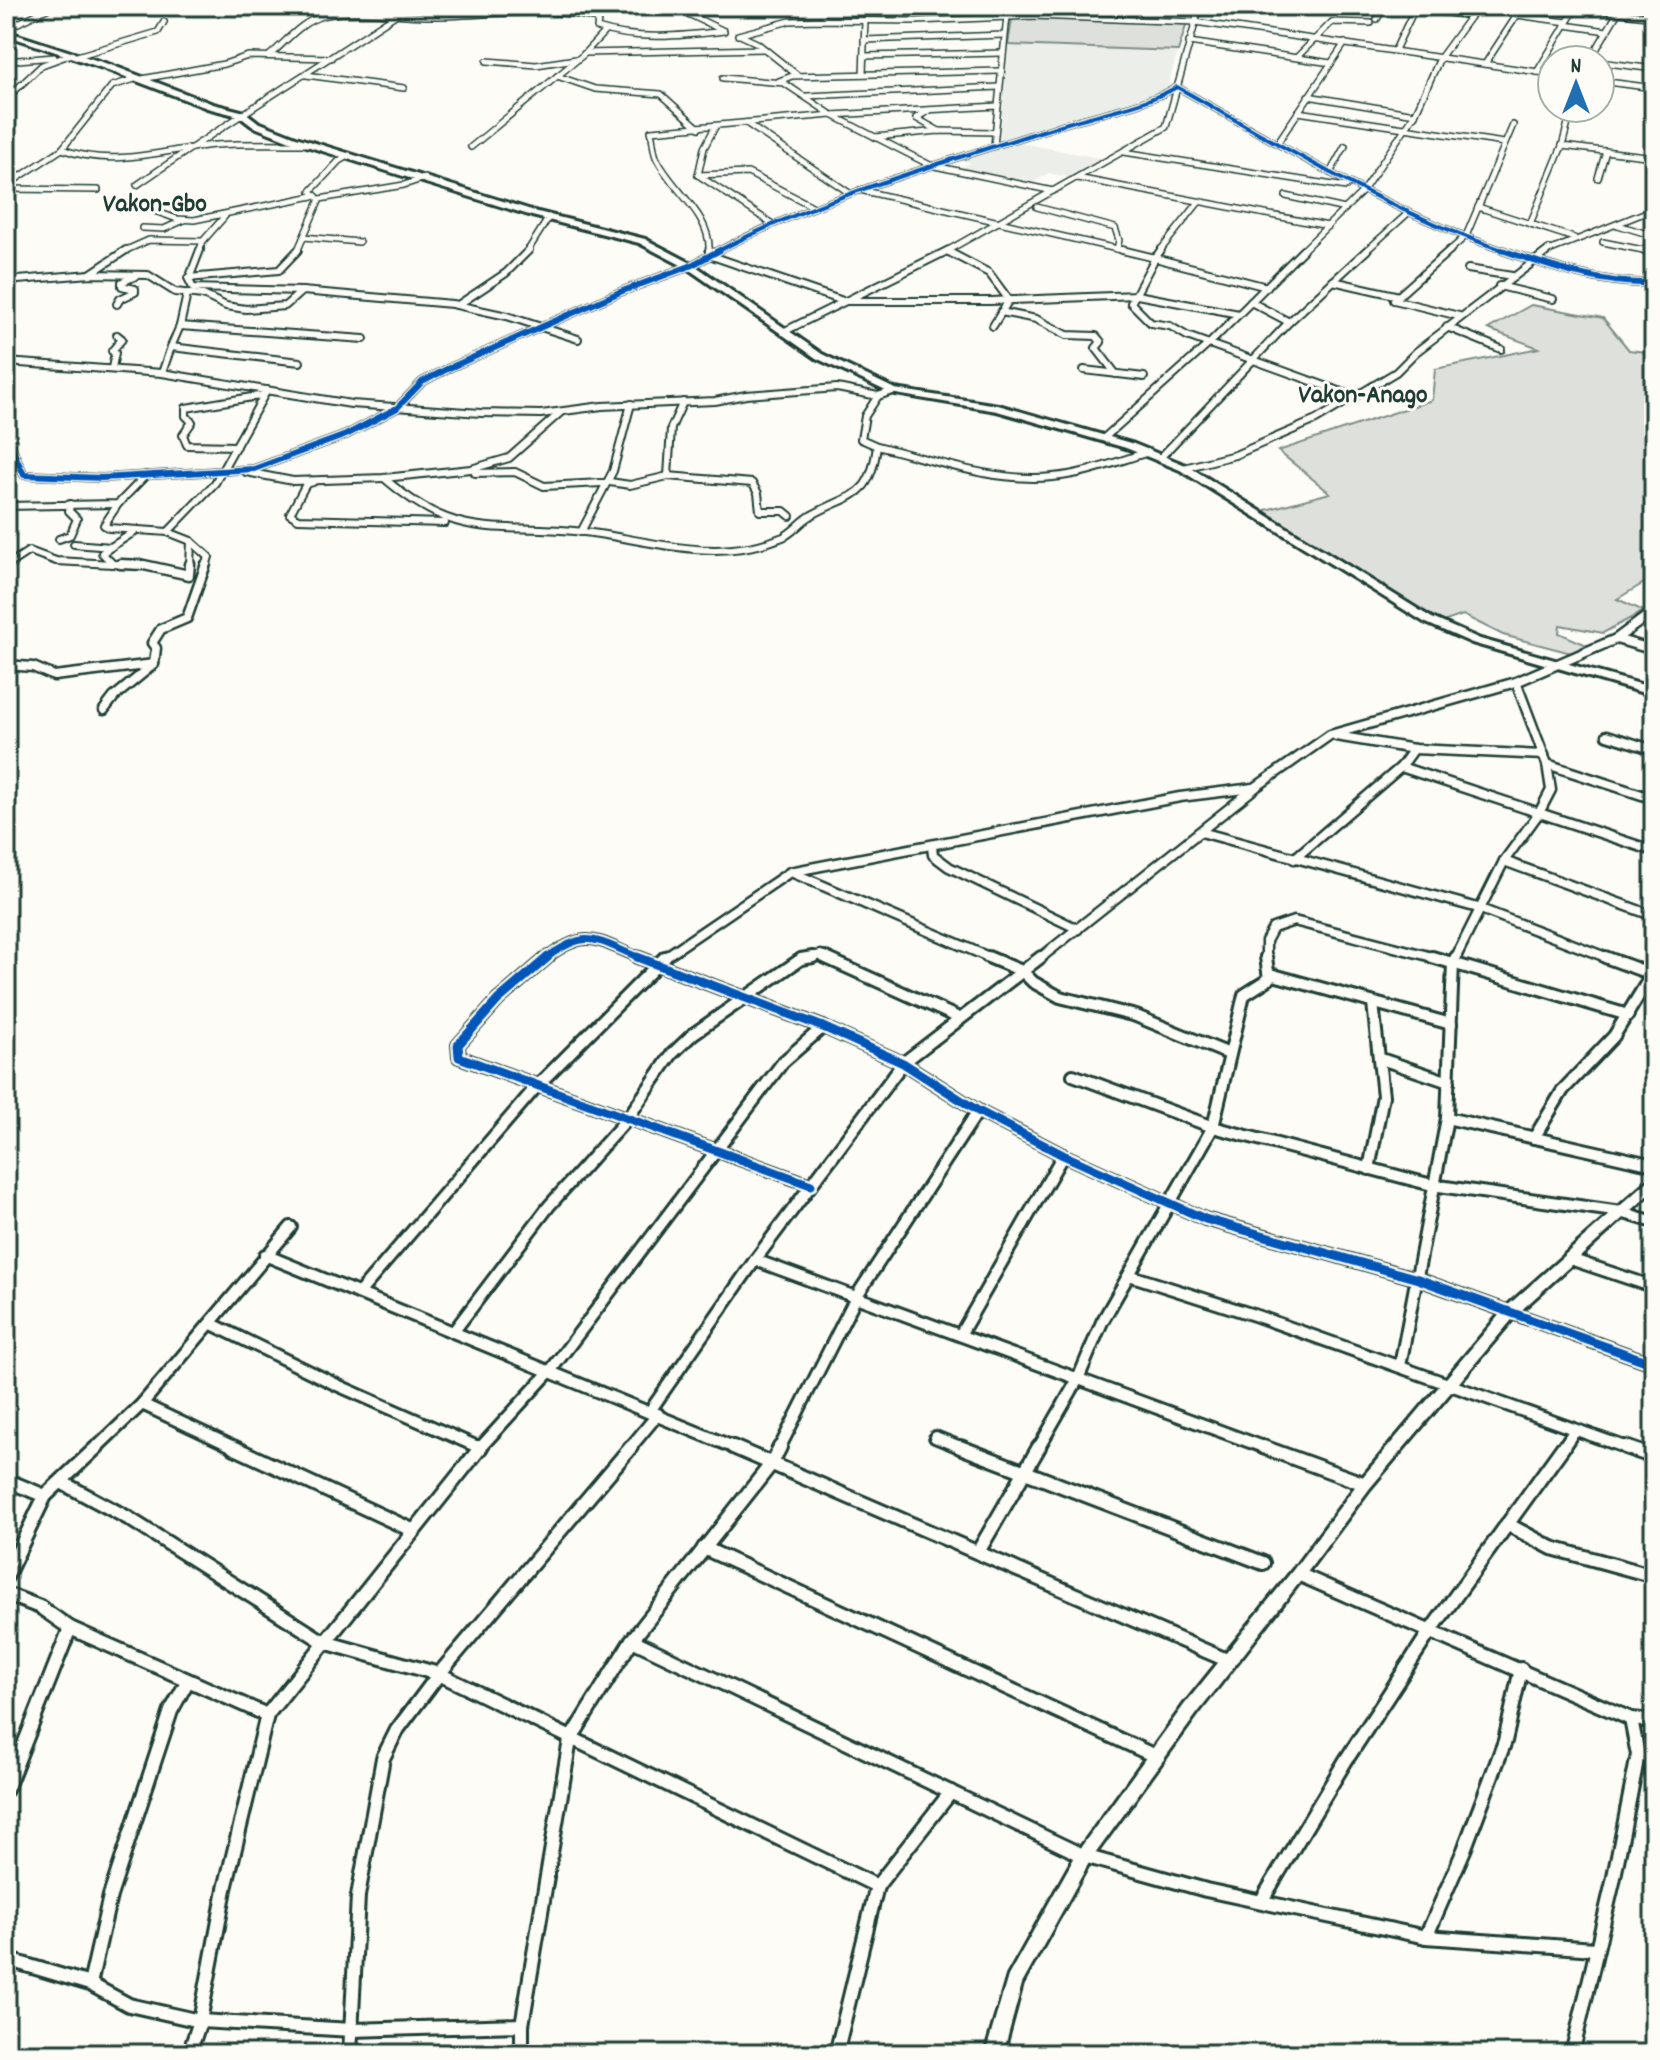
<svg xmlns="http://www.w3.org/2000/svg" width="1660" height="2060" viewBox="0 0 1660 2060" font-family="Dekko,sans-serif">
<rect width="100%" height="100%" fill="#fdfcf7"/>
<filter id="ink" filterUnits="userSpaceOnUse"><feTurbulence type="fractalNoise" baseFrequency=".0125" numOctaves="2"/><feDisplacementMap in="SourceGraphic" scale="16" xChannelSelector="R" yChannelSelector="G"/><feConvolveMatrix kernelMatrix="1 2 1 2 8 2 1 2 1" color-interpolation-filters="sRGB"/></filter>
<g filter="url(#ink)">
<g fill="#eceee9">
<polygon points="1008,45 1058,46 1178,51 1166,92 1161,95 1005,139 1000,138"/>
<polygon points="1016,142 1104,159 1073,178 1048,173 1030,185 955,170 971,163 960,160"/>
</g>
<g fill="#dde0db" stroke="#7e8e88" stroke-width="2">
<polygon points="1035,18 1187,23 1178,51 1008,45 1012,19"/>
<polygon points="1531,305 1603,318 1629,350 1654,353 1654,577 1617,599 1644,611 1603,633 1560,625 1559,633 1587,645 1571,653 1503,635 1463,615 1443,622 1393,596 1262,511 1330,493 1278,451 1432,400 1435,369 1539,348 1488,329"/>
</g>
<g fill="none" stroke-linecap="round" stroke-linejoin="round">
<defs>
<g id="minor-far4">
<polyline points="671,6 722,30"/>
<polyline points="1394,6 1471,16"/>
<polyline points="1532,6 1573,11"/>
<polyline points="1576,7 1654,17"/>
<polyline points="1517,15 1567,22"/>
<polyline points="1377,19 1385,6"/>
<polyline points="1565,25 1607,31"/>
<polyline points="6,29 53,6"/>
<polyline points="738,35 790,21 817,20 916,21 1033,16 1195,22 1552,74"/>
<polyline points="740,35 757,43 796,74"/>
<polyline points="864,40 1004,35"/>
<polyline points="1189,42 1331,63"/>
<polyline points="1395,50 1415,8"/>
<polyline points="585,53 764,49"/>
<path d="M 270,55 C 288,40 300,22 323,16 C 357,7 393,16 427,16 C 475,17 555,4 598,20 L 597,28 C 638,41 682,36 724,31"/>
<polyline points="77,56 158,32 164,22"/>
<polyline points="864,56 1003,53"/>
<polyline points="1297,57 1332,22 1371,23"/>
<polyline points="1590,60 1620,9"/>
<polyline points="6,61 54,57"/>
<polyline points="487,61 536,65 576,59"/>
<polyline points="1600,62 1654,69"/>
<polyline points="1485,64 1523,6"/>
<polyline points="1537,72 1577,6"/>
<polyline points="863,74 865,20"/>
<polyline points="306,75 404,88"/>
<polyline points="557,76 595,89 661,94 699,128"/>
<polyline points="723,78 784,83 832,115 930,165 1053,191"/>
<polyline points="142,79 224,64 248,56 331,58"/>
<polyline points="779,81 792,76 1001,71"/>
<polyline points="1600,81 1654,88"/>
<polyline points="807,96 999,87"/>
<polyline points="1308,96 1415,114"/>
<polyline points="6,99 42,65 72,54"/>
<polyline points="928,111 916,118 939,131"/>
<polyline points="1298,112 1504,143"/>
<polyline points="746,123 848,192"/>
<polyline points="875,137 939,131 995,132"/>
<polyline points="1278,142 1345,43"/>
<polyline points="994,146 1008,6"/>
<polyline points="1562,146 1654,157"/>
<polyline points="471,147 583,55 605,31"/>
<path d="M 62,149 C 113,169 164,149 216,145 C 247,143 279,144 310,144"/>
<polyline points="1124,152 1346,187"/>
<polyline points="1330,173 1345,146"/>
<polyline points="698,175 748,173 812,206"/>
<polyline points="698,175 771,223"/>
<polyline points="698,175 704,148 715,127"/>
<polyline points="1077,178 1328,226"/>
<polyline points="1598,178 1606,151"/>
<path d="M 137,185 C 226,123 319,66 409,6"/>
<polyline points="6,186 62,149 112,86 138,78"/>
<polyline points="6,189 98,190"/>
<polyline points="860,190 1117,249"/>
<polyline points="1286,196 1345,209"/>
<polyline points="317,197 311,191 339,161 349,155"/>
<polyline points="1037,207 1115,228 1119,240 1117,249 1131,252"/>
<polyline points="1478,207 1574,238"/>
<polyline points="152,210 177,219 194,220 313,196"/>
<polyline points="1530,224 1562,146 1572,108"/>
<polyline points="1618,225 1654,236"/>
<polyline points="142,228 164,229 184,220"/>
<polyline points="304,237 359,242"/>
<polyline points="1603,242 1648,251 1647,246 1654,241"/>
<polyline points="122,252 149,240 203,241 225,216"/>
<polyline points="199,252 203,241"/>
<polyline points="297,252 320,199 404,185 425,178"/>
<polyline points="527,252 549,217"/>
<path d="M 709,252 C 712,214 670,189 656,157 C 653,149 653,139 651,131 L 832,115 L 998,106"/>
<path d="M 716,252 C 823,196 940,164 1055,127 C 1096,113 1139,108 1177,87 C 1286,148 1389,212 1508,252"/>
<polyline points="945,252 1166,127 1200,6"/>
<polyline points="1159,252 1199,202"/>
<polyline points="1301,252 1362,192 1415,114 1440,58 1478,6"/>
<polyline points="1365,252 1407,214"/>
<polyline points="1448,252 1466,236 1513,125"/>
<polyline points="1546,252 1654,209"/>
</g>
<g id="minor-far3">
<polyline points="298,250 279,270 188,278 193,288 302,291"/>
<polyline points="709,250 709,255 843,301 991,301 1137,295 1239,314"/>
<polyline points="1122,250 1155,258 1131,303 1151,323 1170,326 1187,336 1353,396"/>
<polyline points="1161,250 1155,258 1267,287"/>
<path d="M 1502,250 C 1551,267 1602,285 1654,283"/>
<polyline points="1644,250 1648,250"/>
<polyline points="949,252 989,273 1009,300 993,326"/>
<polyline points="1468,269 1512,276"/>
<polyline points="90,274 126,250"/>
<polyline points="190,276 200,250"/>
<polyline points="6,281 90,274 148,275 175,292 203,295 226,306 246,309 285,306 302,291 452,304 507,316 578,339"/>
<polyline points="1333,281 1399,296"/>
<polyline points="1499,286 1553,299"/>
<polyline points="187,294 180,326 364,339"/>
<polyline points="1394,300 1450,250"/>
<polyline points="1394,300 1459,316"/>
<polyline points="1251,302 1289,322"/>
<polyline points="117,304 120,299 135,292 135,289 122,286 122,282 136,276"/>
<polyline points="458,305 506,273 529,250"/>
<polyline points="1001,312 1036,319 1067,335 1096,336 1101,342 1096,348 1116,374"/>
<polyline points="1447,327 1501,349"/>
<polyline points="783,332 949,250"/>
<polyline points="171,347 180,326"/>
<polyline points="6,362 162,373 351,404 481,413 541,414 602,406 715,401 746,395 837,388 878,396 893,391"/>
<polyline points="112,368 115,353 112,351 122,339 117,335"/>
<polyline points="1084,370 1144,377"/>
<polyline points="162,373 171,347 300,362"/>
<path d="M 878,396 L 865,416 L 861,439 L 877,446 C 934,460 994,483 1053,477 C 1086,474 1118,461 1149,452"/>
<polyline points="6,435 24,475 102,478 254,469 346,435 397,408 422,382 447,369 620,292 690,266 720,250"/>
<polyline points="1104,438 1210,343 1303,250"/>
<polyline points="236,446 187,445 183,435 192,422 186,416 186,408 264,395"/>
<polyline points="1161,457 1289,322 1367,250"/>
<polyline points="1184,468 1235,455 1316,420 1396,372 1416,352 1549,250"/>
<polyline points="246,472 293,481 384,478 471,469 509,458 561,412"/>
<polyline points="475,473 515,472 544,486 602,483"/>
<polyline points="668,476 671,428 683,402"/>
<path d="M 384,478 C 460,544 495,522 584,532 C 652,540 716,565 783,537 C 794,532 801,521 812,515 C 853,492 870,500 877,446"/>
<polyline points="313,482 306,484 290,514 298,519 445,523"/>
<polyline points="610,482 630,485 668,476 752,483 758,493 760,511 784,511 790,516"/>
<polyline points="118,504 104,525 109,528 168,532"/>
<polyline points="6,506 118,504 146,475"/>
<polyline points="581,532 613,471 631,404"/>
<polyline points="59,539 70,535 77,519 69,511 70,504"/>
<polyline points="74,544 111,547 134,532"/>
<polyline points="111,547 102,553 113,564 150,566"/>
<polyline points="6,566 29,551 56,561 113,564"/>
<polyline points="190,566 191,541"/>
<polyline points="206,566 209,557 191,541 168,532 215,483 267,390"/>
</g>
<g id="minor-far2">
<polyline points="120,564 144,565 189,575 190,564"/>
<polyline points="6,566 9,564"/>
<polyline points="1616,639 1654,650"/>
<polyline points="6,665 33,667 54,676 154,664"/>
<polyline points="104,710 114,697 154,664 156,648 152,643 161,629 187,618 206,564"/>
<polyline points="1607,735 1654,750"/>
<polyline points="1336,736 1414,749 1544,755"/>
<polyline points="1547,764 1654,799"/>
<polyline points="1401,767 1654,851"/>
<polyline points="1201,832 1478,908 1611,959"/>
<polyline points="932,847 933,855 949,867 1078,929"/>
<polyline points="1294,859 1401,767 1414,749"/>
<polyline points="1504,861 1654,916"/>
<polyline points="791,872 993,959"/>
<path d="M 545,959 C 589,926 596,941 643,959"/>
<polyline points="662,959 790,872 1180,797 1253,788"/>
<polyline points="803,959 821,955 829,959"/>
<polyline points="1039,959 1256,787 1330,735 1516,682 1616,639 1654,611"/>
<polyline points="1266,959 1266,941 1273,928 1294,921 1440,959"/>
<polyline points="1455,959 1504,861 1539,813 1551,790 1547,764 1516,682"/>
</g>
<g id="minor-far1">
<polyline points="548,957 498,1000 458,1045 459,1057 811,1185"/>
<polyline points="637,957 823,1027 903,1063 978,1111 1063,1155 1205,1219 1418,1279 1654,1364"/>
<polyline points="824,957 959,1018"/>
<polyline points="988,957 1022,971 1033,982 1060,997 1136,1016 1229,1054"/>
<polyline points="1432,957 1628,1015"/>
<polyline points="1605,957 1654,975"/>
<polyline points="1270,974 1451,1024"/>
<polyline points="1381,1059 1449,1082"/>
<polyline points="1073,1075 1213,1127 1432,1185 1621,1212 1654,1222"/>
<polyline points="1447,1118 1654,1165"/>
<polyline points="1534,1138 1563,1090 1614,1036 1652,974"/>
<polyline points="1369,1169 1383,1096 1373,1003"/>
<polyline points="265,1255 738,1449"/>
<polyline points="1570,1259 1654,1287"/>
<polyline points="755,1260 1269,1449"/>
<polyline points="1129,1275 1257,1316 1630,1449"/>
<polyline points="359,1293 537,1086 665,957"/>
<polyline points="212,1324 337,1385 480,1448"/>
<polyline points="454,1331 549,1206 627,1119 672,1054 693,1034 801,959 813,957"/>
<polyline points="960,1335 1063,1155"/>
<polyline points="1400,1366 1447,1118 1453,962 1456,957"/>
<polyline points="142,1404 238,1449"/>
<polyline points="650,1411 755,1260 903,1063 1041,957"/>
<polyline points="935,1437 965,1449"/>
<polyline points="95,1449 142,1404 291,1227"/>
<polyline points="479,1449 551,1370 783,1062 823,1027"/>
<polyline points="629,1449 658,1414"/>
<polyline points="779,1449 856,1297 978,1111"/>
<polyline points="1038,1449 1078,1379 1102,1322 1213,1127 1244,995 1269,979 1266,957"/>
<polyline points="1562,1449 1575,1430"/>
</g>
<g id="minor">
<polyline points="233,1447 412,1530"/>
<polyline points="477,1447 480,1448"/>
<polyline points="733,1447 1229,1661"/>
<polyline points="960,1447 1263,1563"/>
<polyline points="1263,1447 1365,1484"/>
<polyline points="1625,1447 1654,1457"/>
<polyline points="6,1480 45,1496"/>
<polyline points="61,1482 128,1518 324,1642 439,1674 877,1886"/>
<polyline points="1507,1524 1552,1548 1654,1576"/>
<polyline points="704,1548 1157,1757"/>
<polyline points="978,1552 1039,1447"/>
<polyline points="1298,1574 1631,1719 1654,1721"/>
<polyline points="6,1577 45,1496 97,1447"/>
<polyline points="6,1594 40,1607 70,1628 267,1715"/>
<polyline points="632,1640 1084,1856 1206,1890 1426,1937 1595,1949"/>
<polyline points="6,1790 70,1628"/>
<polyline points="1262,1900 1346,1760 1429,1633 1563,1447"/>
<polyline points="1426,1937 1464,1850 1505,1741 1521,1669"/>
<polyline points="6,1959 90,1984 129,2005 200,2021 352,2030 522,2025"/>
<polyline points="90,1984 110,1896 171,1711 187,1682"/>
<polyline points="189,2054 200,2021 225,1889 267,1715 481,1447"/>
<polyline points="350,2054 358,1896 383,1758 397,1730 439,1674 631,1447"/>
<polyline points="522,2054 522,2025 570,1740 632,1640 772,1463 780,1447"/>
<polyline points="836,2054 877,1886 951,1792"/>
<polyline points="1572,2054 1613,1882 1638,1755 1631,1719"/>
</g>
<polygon id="tertiary" points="1654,1179 1654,1190 1516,1315 1370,1488 1303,1578 1196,1715 1090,1861 1022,1984 1003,2054 985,2054 1008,1976 1078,1851 1184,1705 1293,1570 1360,1480 1506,1307 1649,1180"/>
<polygon id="secondary" points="6,31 111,65 213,104 245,112 258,122 296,137 538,212 645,239 693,264 822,354 895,389 998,405 1134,444 1188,466 1432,618 1480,639 1654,688 1654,696 1472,643 1424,622 1180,470 1126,448 997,411 890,393 816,358 687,268 639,243 532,216 290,141 252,126 239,116 207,108 105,69 6,35"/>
</defs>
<use href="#minor-far4" stroke="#1f3d34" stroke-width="8"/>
<use href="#minor-far3" stroke="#1f3d34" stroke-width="10"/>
<use href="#minor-far2" stroke="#1f3d34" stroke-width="13"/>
<use href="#minor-far1" stroke="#1f3d34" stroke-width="16"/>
<use href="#minor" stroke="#1f3d34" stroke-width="18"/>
<use href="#tertiary" stroke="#1f3d34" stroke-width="6"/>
<use href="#secondary" stroke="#1f3d34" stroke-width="6"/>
<use href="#minor-far4" stroke="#fdfcf7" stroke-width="5"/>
<use href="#minor-far3" stroke="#fdfcf7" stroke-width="6"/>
<use href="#minor-far2" stroke="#fdfcf7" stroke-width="8"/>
<use href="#minor-far1" stroke="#fdfcf7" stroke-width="10"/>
<use href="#minor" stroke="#fdfcf7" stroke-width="12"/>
<use href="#tertiary" fill="#fdfcf7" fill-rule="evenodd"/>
<use href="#secondary" fill="#fdfcf7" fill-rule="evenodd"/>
<defs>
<path id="cycleway-far3" d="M 716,252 C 823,196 940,164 1055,127 C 1096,113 1139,108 1177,87 C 1286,148 1389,212 1508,252"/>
<g id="cycleway-far2">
<path d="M 1502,250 C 1551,267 1602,285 1654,283"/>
<polyline points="6,435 24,475 102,478 254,469 346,435 397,408 422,382 447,369 620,292 690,266 720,250"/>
</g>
<path id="cycleway-far1" d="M 545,959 C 589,926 596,941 643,959"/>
<g id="cycleway">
<polyline points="548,957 498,1000 458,1045 459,1057 811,1185"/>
<polyline points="637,957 823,1027 903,1063 978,1111 1063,1155 1205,1219 1418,1279 1654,1364"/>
</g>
</defs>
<use href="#cycleway-far3" stroke="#fdfcf7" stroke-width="7"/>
<use href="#cycleway-far2" stroke="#fdfcf7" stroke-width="9"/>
<use href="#cycleway-far1" stroke="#fdfcf7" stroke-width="11"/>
<use href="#cycleway" stroke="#fdfcf7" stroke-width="14"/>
<use href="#cycleway-far3" stroke="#0057b8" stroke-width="4"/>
<use href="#cycleway-far2" stroke="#0057b8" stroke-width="6"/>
<use href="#cycleway-far1" stroke="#0057b8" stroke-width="7"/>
<use href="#cycleway" stroke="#0057b8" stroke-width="9"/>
</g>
</g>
<g text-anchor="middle" stroke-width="6" stroke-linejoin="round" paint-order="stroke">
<g font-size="26" font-weight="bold" fill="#1f3d34" stroke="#fdfcf7">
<text x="155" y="211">Vakon-Gbo</text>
<text x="1363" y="402">Vakon-Anago</text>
</g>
</g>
<rect width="1660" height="2060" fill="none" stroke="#fdfcf7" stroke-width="32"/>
<rect x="16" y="16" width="1628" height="2028" fill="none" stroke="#1f3d34" stroke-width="3" filter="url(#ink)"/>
<g transform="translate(1576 84)"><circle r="38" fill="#fdfcf7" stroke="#a4b0a9" stroke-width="2"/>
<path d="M0-6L14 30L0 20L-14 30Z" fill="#1f6fb2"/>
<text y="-12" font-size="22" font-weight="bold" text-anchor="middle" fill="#1f3d34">N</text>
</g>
</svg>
